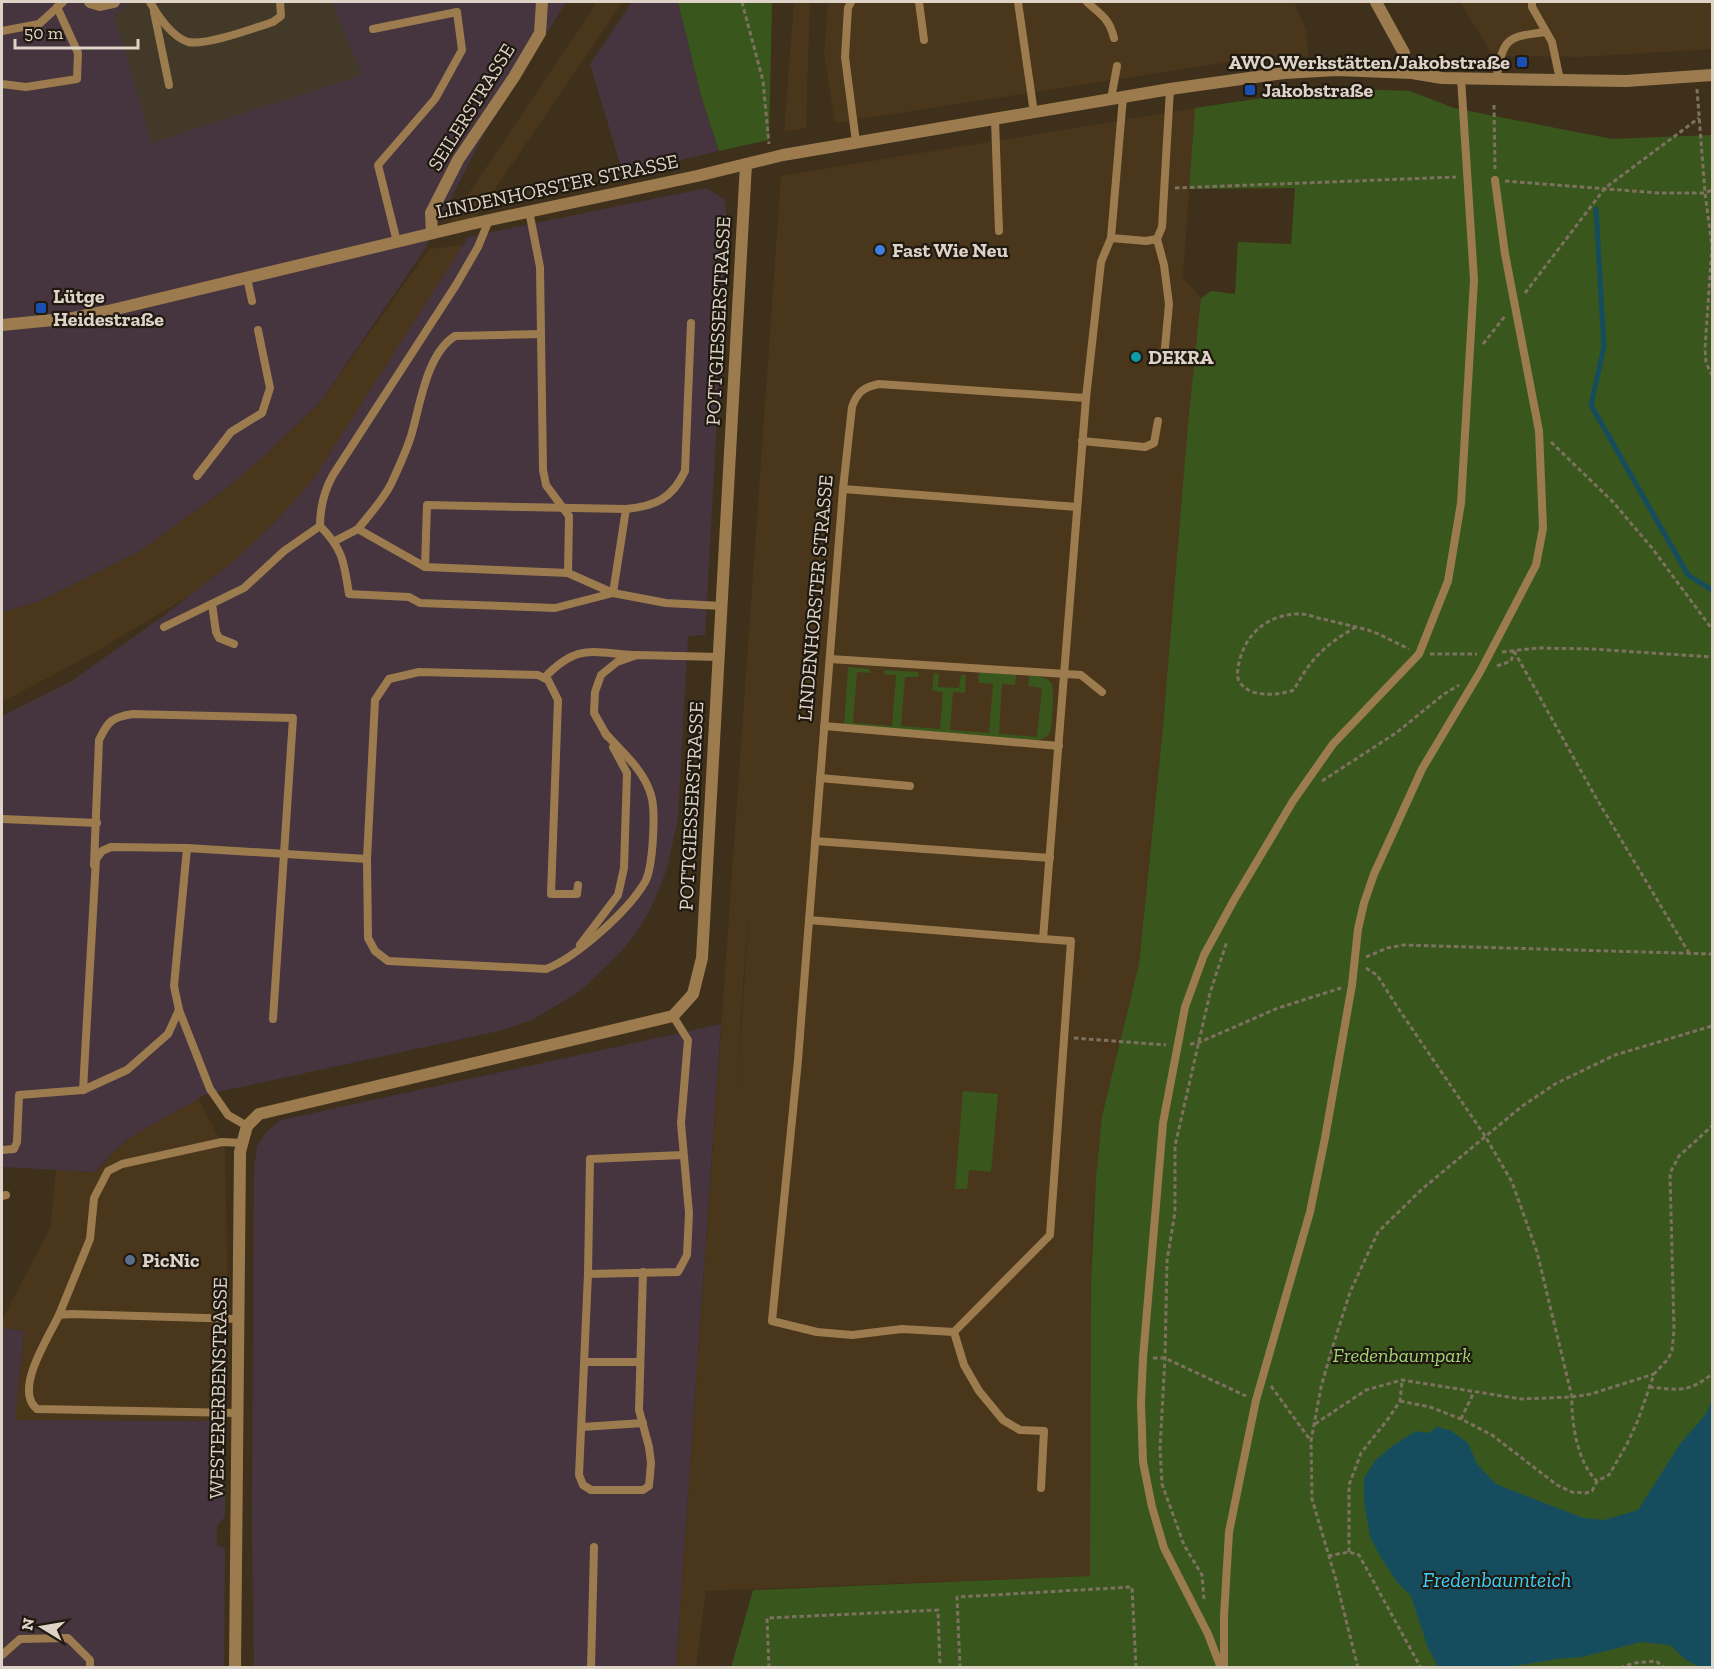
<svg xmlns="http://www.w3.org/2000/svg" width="1714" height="1669" viewBox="0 0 1714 1669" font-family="'Zilla Slab',serif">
<rect width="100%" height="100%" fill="#3f301b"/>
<g fill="#49361b" fill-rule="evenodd">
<polygon points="597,2 623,2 471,224 444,230"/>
<polygon points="794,2 810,2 806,128 784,132"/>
<polygon points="828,2 1258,2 1258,3 1294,2 1306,29 1308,56 1268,56 835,123 824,53"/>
<polygon points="1460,2 1712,2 1712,49 1581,57 1493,56"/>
<path d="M 1195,108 L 1183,277 L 1201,298 L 1163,727 L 1139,964 L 1102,1116 L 1096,1177 L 1092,1233 L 1090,1576 L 706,1591 L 696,1667 L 676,1668 L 781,176 ZM 750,904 L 736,1100 L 743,984 Z"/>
<polygon points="464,245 314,478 276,521 236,559 189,596 87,657 2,702 2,612 38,602 140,551 228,487 261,459 322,400 429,249"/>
<polygon points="198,1098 225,1149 228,1306 221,1306 221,1308 216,1308 215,1421 15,1420 24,1331 2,1328 2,1320 50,1228 56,1170 95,1172 112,1153 128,1139"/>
</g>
<g fill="#46343f">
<polygon points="2,2 566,2 485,132 425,249 322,400 261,459 228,487 140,551 38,602 2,612"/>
<polygon points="632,2 678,2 702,99 719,151 627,173 619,161 590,64"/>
<polygon points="706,188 724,199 728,222 705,635 688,636 678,818 667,869 650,910 635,934 620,953 580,991 534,1019 503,1030 204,1095 128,1139 112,1153 95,1172 2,1167 2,716 70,682 166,614 236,559 276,521 314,478 468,237"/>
<polygon points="721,1024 676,1667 254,1668 252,1529 254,1170 257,1146 267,1131 281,1120"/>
<polygon points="2,1328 24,1331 15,1420 215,1421 215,1466 225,1469 225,1516 217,1527 217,1545 225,1549 224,1667 2,1667"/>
</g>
<polygon fill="#423928" points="129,2 332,2 362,75 152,143 114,16"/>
<g fill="#39571c">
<polygon points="678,2 772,2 769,140 719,151 702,99"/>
<polygon points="1356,89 1410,91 1454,108 1612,139 1712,135 1712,1667 731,1668 753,1590 1090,1576 1091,1282 1096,1177 1102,1116 1139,964 1163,727 1188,424 1201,298 1211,291 1235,294 1238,242 1291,244 1295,188 1189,189 1195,108 1302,92"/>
<path d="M 848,667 L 870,669 L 870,673 L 857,672 L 853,723 L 892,726 L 896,675 L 884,674 L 884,670 L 918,672 L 919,675 L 918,677 L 905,677 L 901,726 L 940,729 L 943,692 L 932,691 L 934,673 L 939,674 L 938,687 L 959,688 L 961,675 L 966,675 L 965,693 L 953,692 L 950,730 L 989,733 L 993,684 L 979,683 L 978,677 L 980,672 L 1016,675 L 1015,685 L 1002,684 L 999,734 L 1037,737 L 1042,688 L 1028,686 L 1029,676 C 1037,676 1046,676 1051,683 C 1055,688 1052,725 1050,732 C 1048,737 1044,738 1039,740 L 844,725 Z"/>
<polygon points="963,1091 998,1094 991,1172 969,1170 967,1189 955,1189"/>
</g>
<polygon fill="#154d5f" points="1712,1399 1712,1667 1699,1667 1685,1659 1670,1645 1641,1642 1582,1657 1557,1659 1508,1667 1438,1667 1428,1648 1411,1596 1397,1582 1380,1556 1370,1537 1364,1501 1364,1478 1375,1461 1391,1447 1416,1431 1429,1433 1436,1427 1450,1430 1468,1443 1477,1464 1496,1484 1583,1518 1604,1520 1638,1510 1680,1444 1706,1414"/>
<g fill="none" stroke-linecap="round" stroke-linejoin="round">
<polyline stroke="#154d5f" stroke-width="5" points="1596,209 1604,347 1591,405 1688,575 1712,590"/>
<g stroke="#7e715f" stroke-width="3" stroke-dasharray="4.5 3" stroke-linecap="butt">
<polyline points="742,2 763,81 769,144"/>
<polyline points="1697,89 1705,193 1712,246 1705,348 1706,363 1712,375"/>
<polyline points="1494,105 1495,169"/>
<polyline points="1505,181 1659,193 1705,193 1712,190"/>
<polyline points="1175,188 1456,177"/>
<polyline points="1525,293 1605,188 1699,118"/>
<polyline points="1483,344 1505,316"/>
<polyline points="1551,442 1613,502 1652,548 1712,629"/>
<path d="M 1356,627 C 1326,644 1310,659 1294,690 C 1279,695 1249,699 1239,681 C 1236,675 1238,666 1240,659 C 1247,631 1272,613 1301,614 C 1308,614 1316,618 1323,619 C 1338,623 1353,626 1368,630 C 1382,635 1396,643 1409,649"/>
<polyline points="1514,651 1595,796 1689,953"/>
<polyline points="1502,652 1538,648 1592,649 1712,657"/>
<polyline points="1430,654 1477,654"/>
<polyline points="1497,666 1511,661 1514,651"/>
<polyline points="1322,781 1396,733 1444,694 1459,685"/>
<polyline points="1366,957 1387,948 1403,945 1712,954"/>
<path d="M 1366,968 L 1377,975 L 1398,1008 L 1485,1136 L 1512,1182 L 1537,1252 L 1572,1397 C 1571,1423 1578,1464 1597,1481"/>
<polyline points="1074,1038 1166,1045"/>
<polyline points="1190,1044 1198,1043 1278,1008 1341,988"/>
<polyline points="1153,1358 1165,1358 1246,1396"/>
<polyline points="1271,1386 1311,1441"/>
<path d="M 1649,1387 C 1679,1390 1688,1393 1712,1374"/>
<polyline points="1400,1401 1430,1407 1461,1419 1492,1435 1557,1485 1572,1492 1586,1493 1592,1491 1597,1481 1609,1475 1627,1444 1638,1420 1654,1374 1668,1359 1672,1351 1674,1330 1670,1173 1679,1156 1712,1126"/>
<polyline points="1461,1419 1474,1392"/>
<polyline points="1315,1424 1366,1390 1402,1380 1521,1399 1572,1397 1591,1394 1654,1374"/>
<polyline points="1349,1552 1349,1485 1361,1453 1388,1419 1400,1401 1402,1381"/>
<polyline points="1328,1556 1349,1552 1359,1555 1421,1668"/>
<polyline points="1204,1599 1202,1575 1184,1545 1162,1484 1160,1448 1165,1358 1167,1261 1175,1212 1175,1146 1210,993 1227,941"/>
<polyline points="769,1668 767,1618 938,1610 940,1668"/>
<polyline points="960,1668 957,1597 1132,1587 1136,1668"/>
<polyline points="1358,1668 1336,1580 1312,1499 1311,1441 1321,1387 1331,1352 1350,1292 1378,1232 1422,1189 1521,1107 1555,1084 1615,1055 1712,1026"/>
<polyline points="1620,1668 1634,1663 1656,1661 1665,1668"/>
</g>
<g stroke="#9c7c4e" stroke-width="8">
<path d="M 150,2 C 157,15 172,37 188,42 C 206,46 254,28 273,22 L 281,16 L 280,2"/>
<polyline points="851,2 848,8 845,57 856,142"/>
<polyline points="919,2 924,40"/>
<polyline points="1018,2 1034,113"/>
<path d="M 1087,2 C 1101,15 1109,18 1114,38"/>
<polyline points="1532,2 1532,7 1552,42 1560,80"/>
<polyline points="154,12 169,85"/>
<polyline points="373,29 457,12 462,50 435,99 378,165 397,242"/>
<polyline points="2,31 39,24 63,2"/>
<path d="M 1496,79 C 1504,38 1505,37 1546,32"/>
<polyline points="2,84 26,87 77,79 78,53 57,7"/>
<polyline points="1111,99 1117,66"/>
<polyline points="995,120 999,231"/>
<polyline points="529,211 540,267 543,470 546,485 569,516 568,573 613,593 666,603 722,606"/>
<polyline points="1111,238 1146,241 1157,239 1162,227 1170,89"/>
<polyline points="1157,239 1164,265 1169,304 1164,358"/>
<polyline points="247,278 252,301"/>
<polyline points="1082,441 1145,447 1154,443 1158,421"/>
<polyline points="197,476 231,432 262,413 270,388 258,330"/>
<polyline points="843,489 1077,507"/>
<path d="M 626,509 C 655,506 672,499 685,471 L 691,323"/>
<path d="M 320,526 C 320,507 324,491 333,475 L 456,285 L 478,247 L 489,220"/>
<path d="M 358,529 C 369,515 383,500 391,484 C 398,469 406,452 411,436 C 420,407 426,354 455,336 L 541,334"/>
<polyline points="335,541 358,529 425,567 568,573"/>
<polyline points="212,604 216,632 219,638 234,644"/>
<path d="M 164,627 L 244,588 L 284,551 L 320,526 C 343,549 344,562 349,594 L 409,597 L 420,603 L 555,608 L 613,593 L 626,509 L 427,505 L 425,567"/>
<polyline points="830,659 1081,675 1102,692"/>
<path d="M 544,678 C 577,644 589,652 633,655"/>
<polyline points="824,726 1059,746"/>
<polyline points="607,736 594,713 595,692 601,675 617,662 637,655 720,657"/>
<polyline points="820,778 910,786"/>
<polyline points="2,819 97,823"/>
<polyline points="815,841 1050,858"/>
<path d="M 367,859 L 368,938 L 375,951 L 388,961 L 546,969 C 577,957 628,911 645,882 C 653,868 656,811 651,795 C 644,770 622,752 605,733"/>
<path d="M 94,865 L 99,740 C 108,721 112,717 133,714 L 293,718 L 273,1019"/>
<polyline points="809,920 1043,939 1086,398 1101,262 1111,238 1123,97"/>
<path d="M 1043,939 L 1071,941 L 1050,1235 L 954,1332 L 902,1329 L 852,1335 L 817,1332 L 772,1321 L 798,1060 L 843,489 L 852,407 C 857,392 864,387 879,384 L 1086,398"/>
<polyline points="580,945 618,895 624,868 627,773 613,747"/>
<polyline points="179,1010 168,1034 127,1070 83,1090 96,859 102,851 111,847 187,848"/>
<polyline points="673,1016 688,1040 681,1123 689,1213 687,1255 678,1272 588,1274 590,1159 682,1155"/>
<polyline points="247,1126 228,1115 210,1089 179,1010 174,986 187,848 367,859 375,700 389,679 419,672 538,675 548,680 558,700 551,894 577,894 578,885"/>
<polyline points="2,1150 14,1149 17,1142 19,1095 83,1090"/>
<polyline points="2,1196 6,1195"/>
<polyline points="588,1274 579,1475 583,1485 591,1490 643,1490 649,1486 651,1463 649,1447 639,1410 643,1272"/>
<polyline points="59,1315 90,1239 94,1198 108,1171 122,1164 222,1142 243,1143"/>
<polyline points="954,1332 964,1365 979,1391 1003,1420 1020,1430 1044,1431 1041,1488"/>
<polyline points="585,1362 640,1362"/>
<path d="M 237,1413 L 37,1409 C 13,1390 49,1337 59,1315 L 71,1314 L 239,1319"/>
<polyline points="582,1427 643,1423"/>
<polyline points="2,1655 20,1639 68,1638 90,1660 90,1668"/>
<polyline points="591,1668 594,1547"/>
<polyline points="1221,1668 1208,1634 1164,1548 1152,1507 1143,1462 1141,1403 1143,1358 1163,1123 1185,1007 1204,955 1234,900 1293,801 1333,744 1419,654 1448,581 1461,503 1474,280 1461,78"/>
<polyline points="1224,1668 1224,1616 1229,1532 1256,1400 1310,1212 1325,1138 1352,985 1358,929 1364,903 1374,874 1422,769 1480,672 1536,565 1543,528 1539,431 1505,254 1495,180"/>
</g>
<g stroke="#9c7c4e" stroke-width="12">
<polyline points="90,2 100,5 114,2"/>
<polyline points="1376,2 1404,53"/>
<polyline points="432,233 431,213 458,160 514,77 540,33 542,2"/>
</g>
<g stroke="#9c7c4e" stroke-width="12">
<polyline points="2,325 73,318 108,311 471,224 697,176 783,155 1170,89 1284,73 1337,70 1412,73 1442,78 1560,80 1626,81 1712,75"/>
<polyline points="235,1668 240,1152 247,1126 259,1114 673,1016 693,994 702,958 746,164"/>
</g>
</g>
<g fill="#1a4fb4" stroke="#201910" stroke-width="2">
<rect x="1516" y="56" width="12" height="12" rx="3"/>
<rect x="1244" y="84" width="12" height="12" rx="3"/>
<rect x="35" y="302" width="12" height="12" rx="3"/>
</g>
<circle fill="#3f7fe0" stroke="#201910" stroke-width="2" cx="880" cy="250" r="6"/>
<circle fill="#0f9aa8" stroke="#201910" stroke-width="2" cx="1136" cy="357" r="6"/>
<circle fill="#5c6f8a" stroke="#201910" stroke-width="2" cx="130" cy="1260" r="6"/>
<g text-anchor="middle" stroke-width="4.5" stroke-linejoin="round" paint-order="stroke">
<g font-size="20" font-weight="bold" fill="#ddd3c7" stroke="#201910" text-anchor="start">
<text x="1510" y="69" text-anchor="end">AWO-Werkstätten/Jakobstraße</text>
<text x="1262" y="97">Jakobstraße</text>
<text x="892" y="257">Fast Wie Neu</text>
<text x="53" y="303">Lütge<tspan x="53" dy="23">Heidestraße</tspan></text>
<text x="1148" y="364">DEKRA</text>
<text x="142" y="1267">PicNic</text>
</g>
<g font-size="20" fill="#ddd3c7" stroke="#201910">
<text transform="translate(471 107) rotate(-58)" y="7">SEILERSTRASSE</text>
<text transform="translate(557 186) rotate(-12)" y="7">LINDENHORSTER STRASSE</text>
<text transform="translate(718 321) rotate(-87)" y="7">POTTGIESSERSTRASSE</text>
<text transform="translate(815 598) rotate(-85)" y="7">LINDENHORSTER STRASSE</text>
<text transform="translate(691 806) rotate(-87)" y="7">POTTGIESSERSTRASSE</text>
<text transform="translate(218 1388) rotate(-89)" y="7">WESTERERBENSTRASSE</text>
</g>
<g font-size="20" font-style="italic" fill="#a2d678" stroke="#201910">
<text x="1402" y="1362">Fredenbaumpark</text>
</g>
<g font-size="21" font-style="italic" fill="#3bd1fd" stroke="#201910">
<text x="1497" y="1587">Fredenbaumteich</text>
</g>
</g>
<rect width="1714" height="1669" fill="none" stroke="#ddd3c7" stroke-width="6"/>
<g transform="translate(42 1627) rotate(281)" stroke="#201910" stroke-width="4.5" paint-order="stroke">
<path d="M0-4.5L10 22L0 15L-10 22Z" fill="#ddd3c7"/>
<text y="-9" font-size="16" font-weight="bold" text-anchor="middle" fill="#ddd3c7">N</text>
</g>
<path d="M15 39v9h123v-9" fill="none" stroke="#ddd3c7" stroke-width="3"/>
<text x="24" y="39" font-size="18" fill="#ddd3c7" stroke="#201910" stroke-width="4.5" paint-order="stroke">50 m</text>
</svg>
